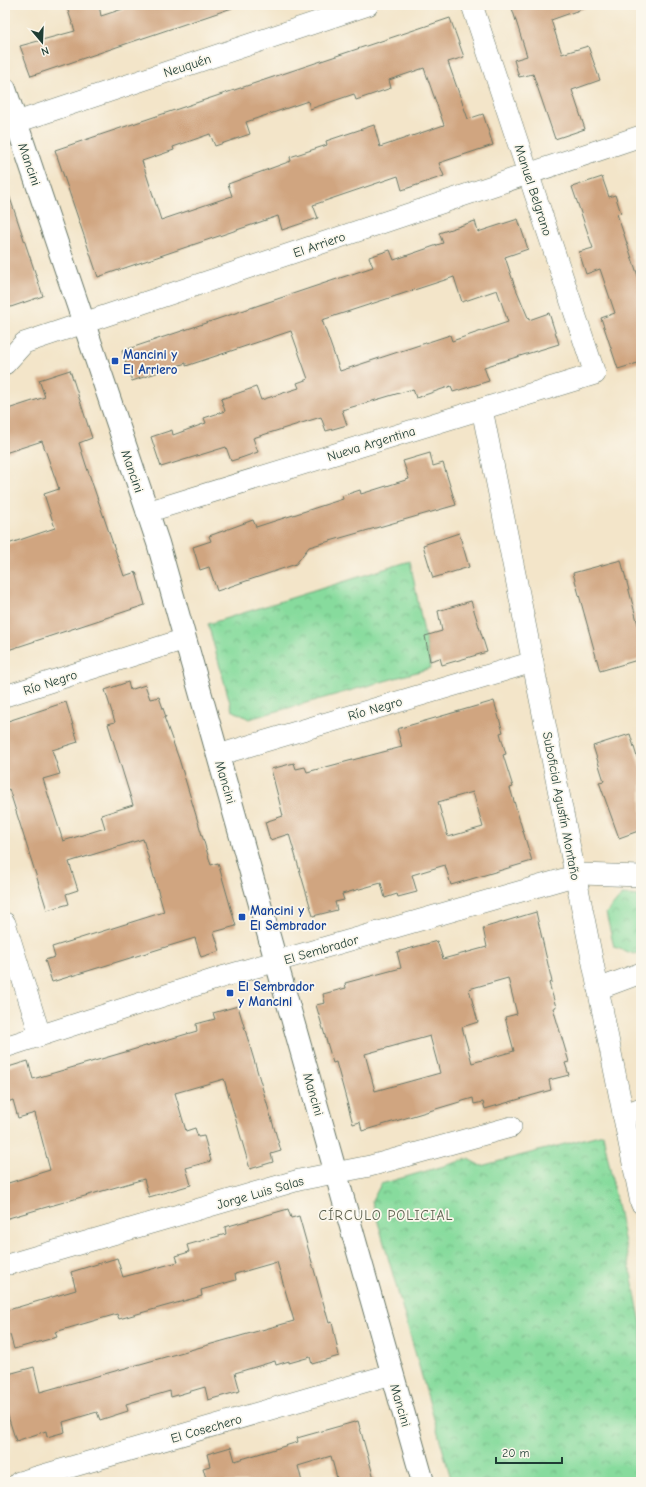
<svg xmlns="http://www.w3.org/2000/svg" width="646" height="1487" viewBox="0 0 646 1487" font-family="'Comic Neue',sans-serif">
<defs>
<pattern id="park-crowns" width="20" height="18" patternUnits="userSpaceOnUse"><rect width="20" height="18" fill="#87db9d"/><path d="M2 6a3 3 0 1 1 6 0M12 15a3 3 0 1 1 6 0" fill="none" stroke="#6eb381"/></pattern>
</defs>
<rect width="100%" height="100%" fill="#fbf7ec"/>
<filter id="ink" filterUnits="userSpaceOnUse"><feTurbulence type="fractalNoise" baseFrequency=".025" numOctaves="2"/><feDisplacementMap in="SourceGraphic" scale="8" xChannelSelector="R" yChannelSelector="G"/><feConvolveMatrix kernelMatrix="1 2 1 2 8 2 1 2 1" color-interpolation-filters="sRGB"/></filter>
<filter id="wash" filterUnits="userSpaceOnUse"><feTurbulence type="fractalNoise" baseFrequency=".012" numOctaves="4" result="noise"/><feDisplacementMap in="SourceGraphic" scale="16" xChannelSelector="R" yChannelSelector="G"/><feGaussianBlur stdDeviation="0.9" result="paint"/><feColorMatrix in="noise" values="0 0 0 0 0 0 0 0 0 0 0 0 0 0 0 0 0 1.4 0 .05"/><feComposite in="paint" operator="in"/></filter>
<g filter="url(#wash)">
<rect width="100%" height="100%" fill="#f3e5c9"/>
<g fill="url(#park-crowns)" stroke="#538c68">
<polygon points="410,561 431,668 249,719 232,710 208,624"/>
<polygon points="622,895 641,896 641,952 634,954 614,947 606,913"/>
<polygon points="603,1134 641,1323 641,1482 452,1482 372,1201 381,1184 468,1159 481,1166"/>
</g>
<g id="blocks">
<g fill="#d0a580" fill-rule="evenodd">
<polygon points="66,5 99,5 101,16 135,5 232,5 232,8 31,76 20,46 75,31"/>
<polygon points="511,5 584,5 585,8 551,20 562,54 588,46 600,80 572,90 585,129 555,139 533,74 519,77 514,60 527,56"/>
<path d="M 450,18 L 464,57 L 448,62 L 468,119 L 483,114 L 493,145 L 439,163 L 444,176 L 402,190 L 398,176 L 313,205 L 318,218 L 282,230 L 278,216 L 98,277 L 55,150 ZM 424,68 L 444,125 L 380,147 L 374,125 L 326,141 L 327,145 L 290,157 L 291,161 L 228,184 L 232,196 L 161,220 L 142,161 L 174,150 L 173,147 L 210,134 L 215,146 L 250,134 L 246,122 L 308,101 L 310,109 L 354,94 L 356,100 L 391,88 L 389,80 Z"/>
<polygon points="602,177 609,197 615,195 621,213 617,214 641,285 641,362 618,369 601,318 615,313 600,269 586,274 579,252 593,248 572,187"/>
<polygon points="5,192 8,192 43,296 5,309"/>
<path d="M 518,219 L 528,249 L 505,257 L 514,284 L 529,320 L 549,313 L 559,344 L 484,367 L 489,381 L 453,392 L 451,386 L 416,398 L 413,389 L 342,410 L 347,425 L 326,431 L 321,417 L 253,438 L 258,452 L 241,458 L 231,461 L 226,447 L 161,467 L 151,437 L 172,430 L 173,435 L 206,423 L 204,418 L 225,411 L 221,399 L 256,387 L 261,400 L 299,388 L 297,383 L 308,379 L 291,331 L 186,366 L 186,363 L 132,381 L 122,351 L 373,267 L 369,257 L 390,250 L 394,260 L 443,243 L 439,233 L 475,221 L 478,232 ZM 454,277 L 462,302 L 497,290 L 508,322 L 452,341 L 450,335 L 340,371 L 322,320 Z"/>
<polygon points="70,370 92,438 79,443 86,465 124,576 136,572 145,605 5,651 5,545 55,528 44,494 59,489 42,441 5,453 5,410 45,397 39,380"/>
<polygon points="430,453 433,466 443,463 456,505 309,547 296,564 217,591 209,567 200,570 193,547 211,541 209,536 253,520 256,527 343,499 342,496 360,490 361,494 409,479 403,461"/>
<polygon points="459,533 469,567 433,578 423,545"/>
<polygon points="621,560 641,636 641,659 600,671 573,573"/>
<polygon points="471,601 487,652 442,665 440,658 430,661 425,636 442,631 438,611"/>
<polygon points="128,682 130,690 145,685 150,699 159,697 166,717 164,717 179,759 211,865 218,863 236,926 214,932 220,951 201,957 195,938 52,982 45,960 55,957 52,947 164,912 143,839 69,862 78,890 66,894 69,904 47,910 9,789 5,791 5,722 66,702 78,742 52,750 60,774 43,779 63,841 105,828 101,815 133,805 108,724 115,722 105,690"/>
<path d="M 494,701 L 503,732 L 500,733 L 506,754 L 503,755 L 513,787 L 510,788 L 532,861 L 451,885 L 445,865 L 412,875 L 417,892 L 398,897 L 397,894 L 385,898 L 381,883 L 342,894 L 344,900 L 335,902 L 337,910 L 313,916 L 289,834 L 270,840 L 265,822 L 283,816 L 271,769 L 294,763 L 296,769 L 305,767 L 307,772 L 402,747 L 397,729 ZM 473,792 L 483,827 L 448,837 L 438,802 Z"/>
<polygon points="630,734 641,770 641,830 619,838 599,782 604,781 593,746"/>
<path d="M 536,912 L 552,982 L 549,983 L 556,1007 L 553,1008 L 569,1062 L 565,1063 L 569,1075 L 549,1080 L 551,1090 L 485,1109 L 483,1102 L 474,1104 L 473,1098 L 362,1131 L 360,1122 L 353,1124 L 336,1062 L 333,1063 L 316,1005 L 325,1003 L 323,994 L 346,988 L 345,983 L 401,968 L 397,952 L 437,941 L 443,959 L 487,947 L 483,928 ZM 508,978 L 517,1014 L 505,1017 L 514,1051 L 472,1063 L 462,1027 L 478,1022 L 469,989 ZM 430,1036 L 440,1073 L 375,1091 L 365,1054 Z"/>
<polygon points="238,1006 281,1151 271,1154 273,1162 250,1169 224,1079 175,1093 186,1131 195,1128 198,1137 204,1136 211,1161 186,1168 191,1185 149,1197 144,1179 5,1219 5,1184 50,1170 35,1113 18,1118 13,1100 5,1103 5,1068 28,1061 33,1079 197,1031 196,1024 215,1019 213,1013"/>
<polygon points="288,1209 291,1218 299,1216 329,1323 332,1322 339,1356 312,1364 310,1357 289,1363 289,1361 276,1365 275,1361 235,1373 240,1391 208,1400 205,1387 171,1397 170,1391 126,1404 128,1411 100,1420 97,1412 63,1422 65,1432 47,1437 46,1431 16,1441 5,1407 5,1375 34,1367 40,1392 294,1321 277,1262 235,1274 236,1280 201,1290 202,1296 119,1319 117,1314 55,1332 57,1337 14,1349 10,1335 5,1336 5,1311 76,1290 71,1272 117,1258 123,1277 178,1262 176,1256 189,1252 187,1245 226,1234 225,1227"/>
<polygon points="358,1421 375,1482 338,1482 331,1456 298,1466 302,1482 207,1482 203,1468 210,1466 207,1454 231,1447 235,1461 298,1442 297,1438"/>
</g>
</g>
</g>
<g filter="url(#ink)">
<use href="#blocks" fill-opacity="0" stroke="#697868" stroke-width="1"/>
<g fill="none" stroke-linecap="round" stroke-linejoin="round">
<defs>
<g id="street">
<polyline points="5,126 368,5"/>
<polyline points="5,364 24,343 641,136"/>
<polyline points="482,409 641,1203"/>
<polyline points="147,512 595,374 472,5"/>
<polyline points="5,696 185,639"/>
<polyline points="218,755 533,662"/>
<polyline points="5,923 40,1035"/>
<polyline points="598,989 641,973"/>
<polyline points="5,1047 225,976 581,874 641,876"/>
<polyline points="623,1115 641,1108"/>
<polyline points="10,1264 299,1180 370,1166 511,1127"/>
<polyline points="19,1482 392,1374"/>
</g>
<polyline id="secondary" points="5,89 158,543 423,1482"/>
</defs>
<use href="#street" stroke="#697868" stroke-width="22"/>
<use href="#secondary" stroke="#697868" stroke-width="24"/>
<use href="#street" stroke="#fff" stroke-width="21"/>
<use href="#secondary" stroke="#fff" stroke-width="22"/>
</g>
</g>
<g fill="#1a4fb4" stroke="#fbf7ec" stroke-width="1.5">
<rect x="111" y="357" width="8" height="8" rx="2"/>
<rect x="238" y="913" width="8" height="8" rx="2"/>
<rect x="226" y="989" width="8" height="8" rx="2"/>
</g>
<g text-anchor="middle" stroke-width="3.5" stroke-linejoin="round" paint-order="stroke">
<g font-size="13" fill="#1f3d34" stroke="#fbf7ec">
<text transform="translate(187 65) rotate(-18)" y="5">Neuquén</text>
<text transform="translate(30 164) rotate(71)" y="5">Mancini</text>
<text transform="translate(534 190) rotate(72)" y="5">Manuel Belgrano</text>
<text transform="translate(319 244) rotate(-19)" y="5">El Arriero</text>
<text transform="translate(371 443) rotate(-17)" y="5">Nueva Argentina</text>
<text transform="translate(133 471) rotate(71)" y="5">Mancini</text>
<text transform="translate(50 682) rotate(-18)" y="5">Río Negro</text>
<text transform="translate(375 708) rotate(-16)" y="5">Río Negro</text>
<text transform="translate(226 782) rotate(74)" y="5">Mancini</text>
<text transform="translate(562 806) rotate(79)" y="5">Suboficial Agustín Montaño</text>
<text transform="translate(321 949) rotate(-16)" y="5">El Sembrador</text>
<text transform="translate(314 1094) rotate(74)" y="5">Mancini</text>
<text transform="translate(260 1192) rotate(-16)" y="5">Jorge Luis Salas</text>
<text transform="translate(401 1405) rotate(74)" y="5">Mancini</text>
<text transform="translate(206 1428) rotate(-16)" y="5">El Cosechero</text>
</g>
<g font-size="13" font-weight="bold" fill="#164399" stroke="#fbf7ec" text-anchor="start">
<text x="123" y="359">Mancini y<tspan x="123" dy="15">El Arriero</tspan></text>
<text x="250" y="915">Mancini y<tspan x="250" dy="15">El Sembrador</tspan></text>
<text x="238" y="991">El Sembrador<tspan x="238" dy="15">y Mancini</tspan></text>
</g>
<g font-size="14" letter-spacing="1" fill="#5d614f" stroke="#fbf7ec">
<text x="386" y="1220">CÍRCULO POLICIAL</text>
</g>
</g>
<rect width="646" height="1487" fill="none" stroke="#fbf7ec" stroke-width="20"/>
<g transform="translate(42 42) rotate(161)" stroke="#fbf7ec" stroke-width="3" paint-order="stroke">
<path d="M0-3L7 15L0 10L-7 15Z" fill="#1f3d34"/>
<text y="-6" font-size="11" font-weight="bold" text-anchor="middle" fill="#1f3d34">N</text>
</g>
<path d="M496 1457v6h66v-6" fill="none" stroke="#1f3d34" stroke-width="2"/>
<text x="502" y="1457" font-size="12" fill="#1f3d34" stroke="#fbf7ec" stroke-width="3" paint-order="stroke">20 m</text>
</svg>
